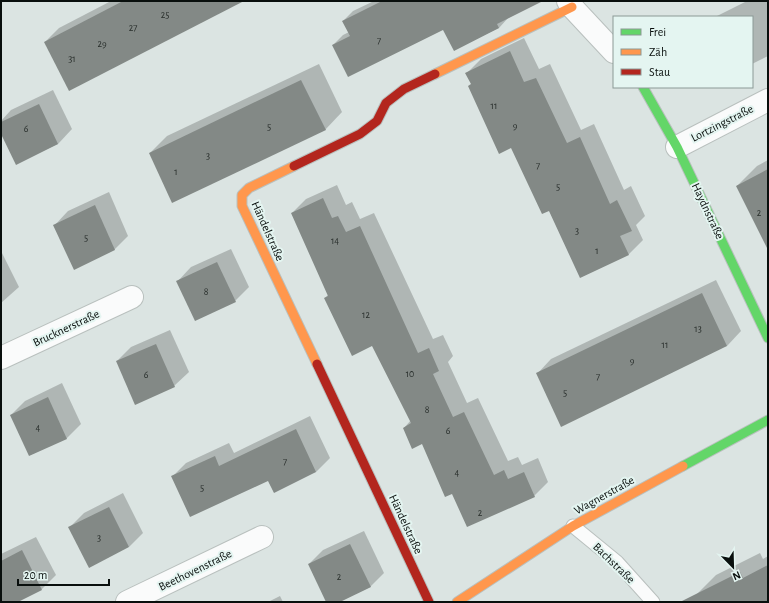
<svg xmlns="http://www.w3.org/2000/svg" width="769" height="603" viewBox="0 0 769 603" font-family="'Alegreya Sans',sans-serif">
<rect width="100%" height="100%" fill="#dbe4e2"/>
<g fill="#0003">
<polygon points="111,1 232,1 45,42 59,28"/>
<polygon points="374,1 540,1 508,18 499,28 454,49 444,29 333,45 343,35 349,32 343,21 353,11"/>
<polygon points="747,1 768,1 768,56 752,64 752,17 715,17"/>
<polygon points="524,38 539,69 550,64 581,130 594,124 624,190 631,186 645,216 636,225 643,240 629,254 581,277 549,210 467,73 481,59"/>
<polygon points="319,64 342,112 325,130 150,153 167,136"/>
<polygon points="53,90 72,129 58,144 16,163 1,132 1,121 11,110"/>
<polygon points="768,160 768,237 737,186 757,166"/>
<polygon points="337,185 346,205 352,202 360,219 374,213 433,339 443,335 453,356 448,362 467,403 478,398 508,461 518,457 522,465 538,458 548,482 534,496 452,492 423,443 404,428 411,420 373,345 325,298 329,294 292,213 306,199"/>
<polygon points="109,192 128,236 114,250 54,226 68,211"/>
<polygon points="231,249 249,287 235,301 177,282 191,267"/>
<polygon points="1,251 19,287 1,303"/>
<polygon points="716,280 741,331 727,346 537,374 551,359"/>
<polygon points="170,330 189,372 174,386 117,361 131,347"/>
<polygon points="62,383 81,424 67,438 30,455 11,415 25,401"/>
<polygon points="310,416 330,458 316,472 269,480 172,477 186,463 229,443 234,453"/>
<polygon points="123,493 143,533 129,547 70,527 84,513"/>
<polygon points="364,531 384,573 370,587 338,602 327,602 309,564 323,550"/>
<polygon points="36,537 56,575 42,589 16,602 1,602 1,554"/>
<polygon points="760,553 763,559 768,556 768,602 701,602 697,594 716,575"/>
<polygon points="280,596 283,602 268,602"/>
</g>
<g fill="#838986">
<polygon points="123,1 244,1 69,91 44,42"/>
<polygon points="382,1 543,1 497,24 499,28 454,51 443,30 348,77 332,45 350,36 342,21"/>
<polygon points="510,51 524,82 536,78 567,143 580,137 610,204 617,200 632,231 620,236 629,255 580,278 549,211 542,214 511,148 499,154 468,86 471,84 465,73"/>
<polygon points="301,80 326,130 172,203 149,153"/>
<polygon points="39,104 58,144 16,165 1,134 1,122"/>
<polygon points="768,169 768,250 736,186"/>
<polygon points="323,198 332,218 338,216 346,232 360,226 418,353 429,348 439,371 433,374 453,417 464,412 494,475 504,470 508,479 524,472 535,497 467,527 452,494 445,497 422,444 412,449 403,428 411,423 372,346 352,356 324,298 328,296 291,213"/>
<polygon points="95,205 115,250 74,270 53,225"/>
<polygon points="217,262 236,302 195,321 176,281"/>
<polygon points="702,293 727,346 561,427 536,373"/>
<polygon points="156,344 175,387 135,405 116,361"/>
<polygon points="48,397 67,439 29,456 10,415"/>
<polygon points="296,429 316,472 274,493 268,481 190,517 171,476 215,456 219,466"/>
<polygon points="109,507 129,547 89,568 68,527"/>
<polygon points="350,544 371,587 340,602 326,602 308,564"/>
<polygon points="22,550 42,590 18,602 1,602 1,561"/>
<polygon points="768,565 768,602 680,602 740,572 743,578"/>
</g>
<g fill="none" stroke-linecap="round" stroke-linejoin="round">
<defs>
<polyline id="lane" points="573,526 617,562 653,602"/>
<g id="street">
<polyline points="568,1 572,7 614,52"/>
<polyline points="677,147 768,100"/>
<polyline points="1,358 132,297"/>
<polyline points="127,602 262,537"/>
</g>
<g id="fast">
<polyline points="643,87 677,147 768,338"/>
<polyline points="683,466 768,420"/>
</g>
<g id="slow">
<polyline points="435,74 572,7"/>
<polyline points="294,166 249,188 242,195 242,206 317,364"/>
<polyline points="457,602 573,526 683,466"/>
</g>
<g id="jam">
<polyline points="294,166 360,134 377,121 386,103 404,89 435,74"/>
<polyline points="317,364 429,602"/>
</g>
</defs>
<use href="#lane" stroke="#b9c0be" stroke-width="15"/>
<use href="#street" stroke="#b9c0be" stroke-width="24"/>
<use href="#fast" stroke="#b9c0be" stroke-width="11"/>
<use href="#slow" stroke="#b9c0be" stroke-width="11"/>
<use href="#jam" stroke="#b9c0be" stroke-width="11"/>
<use href="#lane" stroke="#fafbfb" stroke-width="13"/>
<use href="#street" stroke="#fafbfb" stroke-width="22"/>
<use href="#fast" stroke="#63d668" stroke-width="9"/>
<use href="#slow" stroke="#ff974d" stroke-width="9"/>
<use href="#jam" stroke="#b3261e" stroke-width="9"/>
</g>
<g text-anchor="middle" stroke-width="4" stroke-linejoin="round" paint-order="stroke">
<g font-size="10" fill="#282e2b">
<text x="165" y="18">25</text>
<text x="133" y="31">27</text>
<text x="379" y="44">7</text>
<text x="102" y="47">29</text>
<text x="72" y="62">31</text>
<text x="494" y="109">11</text>
<text x="515" y="129">9</text>
<text x="269" y="130">5</text>
<text x="26" y="132">6</text>
<text x="208" y="159">3</text>
<text x="538" y="169">7</text>
<text x="176" y="175">1</text>
<text x="558" y="190">5</text>
<text x="759" y="216">2</text>
<text x="577" y="234">3</text>
<text x="86" y="241">5</text>
<text x="335" y="244">14</text>
<text x="597" y="254">1</text>
<text x="206" y="295">8</text>
<text x="366" y="318">12</text>
<text x="698" y="332">13</text>
<text x="665" y="348">11</text>
<text x="632" y="364">9</text>
<text x="410" y="377">10</text>
<text x="146" y="378">6</text>
<text x="598" y="380">7</text>
<text x="565" y="396">5</text>
<text x="427" y="413">8</text>
<text x="38" y="431">4</text>
<text x="448" y="434">6</text>
<text x="285" y="465">7</text>
<text x="457" y="476">4</text>
<text x="202" y="491">5</text>
<text x="480" y="516">2</text>
<text x="99" y="541">3</text>
<text x="339" y="580">2</text>
</g>
<g font-size="12" fill="#090f0d" stroke="#e4f5f1">
<text transform="translate(722 123) rotate(-27)" y="4">Lortzingstraße</text>
<text transform="translate(708 211) rotate(65)" y="4">Haydnstraße</text>
<text transform="translate(268 231) rotate(66)" y="4">Händelstraße</text>
<text transform="translate(66 328) rotate(-25)" y="4">Brucknerstraße</text>
<text transform="translate(604 495) rotate(-29)" y="4">Wagnerstraße</text>
<text transform="translate(406 524) rotate(65)" y="4">Händelstraße</text>
<text transform="translate(614 563) rotate(44)" y="4">Bachstraße</text>
<text transform="translate(195 570) rotate(-26)" y="4">Beethovenstraße</text>
</g>
</g>
<rect width="769" height="603" fill="none" stroke="#090f0d" stroke-width="4"/>
<rect x="613" y="16" width="140" height="72" fill="#e4f5f1" stroke="#8c9996"/>
<rect x="621" y="29" width="20" height="6" fill="#63d668" stroke="#8c9996"/>
<text x="649" y="36" font-size="12" fill="#090f0d">Frei</text>
<rect x="621" y="49" width="20" height="6" fill="#ff974d" stroke="#8c9996"/>
<text x="649" y="56" font-size="12" fill="#090f0d">Zäh</text>
<rect x="621" y="69" width="20" height="6" fill="#b3261e" stroke="#8c9996"/>
<text x="649" y="76" font-size="12" fill="#090f0d">Stau</text>
<g transform="translate(733 567) rotate(157)" stroke="#e4f5f1" stroke-width="3" paint-order="stroke">
<path d="M0-3L7 15L0 10L-7 15Z" fill="#090f0d"/>
<text y="-6" font-size="11" font-weight="bold" text-anchor="middle" fill="#090f0d">N</text>
</g>
<path d="M18 579v6h91v-6" fill="none" stroke="#090f0d" stroke-width="2"/>
<text x="24" y="579" font-size="12" fill="#090f0d" stroke="#e4f5f1" stroke-width="3" paint-order="stroke">20 m</text>
</svg>
